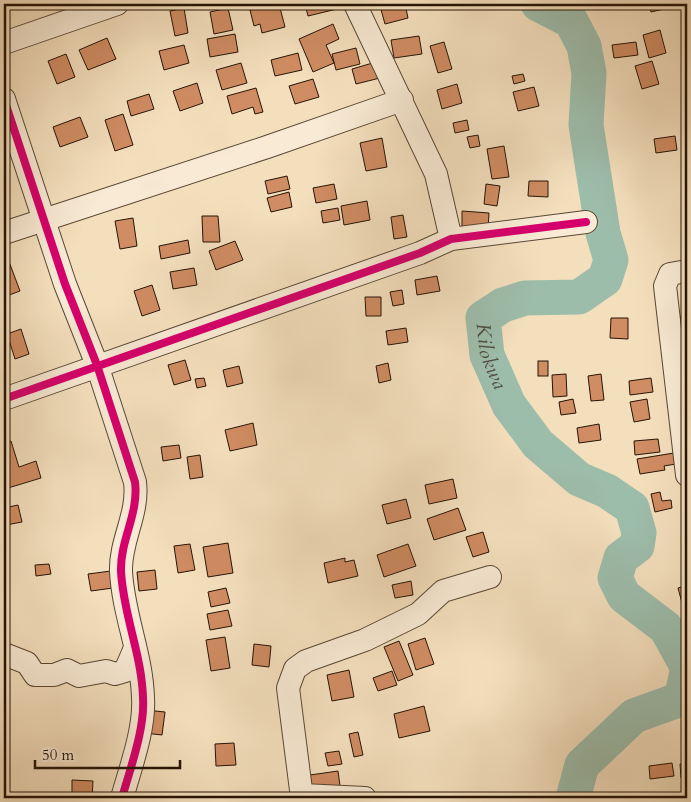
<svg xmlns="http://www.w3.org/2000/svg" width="691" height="802" viewBox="0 0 691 802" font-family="Cardo,serif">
<rect width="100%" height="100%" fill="#f4dfbd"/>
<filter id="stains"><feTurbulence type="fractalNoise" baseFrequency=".004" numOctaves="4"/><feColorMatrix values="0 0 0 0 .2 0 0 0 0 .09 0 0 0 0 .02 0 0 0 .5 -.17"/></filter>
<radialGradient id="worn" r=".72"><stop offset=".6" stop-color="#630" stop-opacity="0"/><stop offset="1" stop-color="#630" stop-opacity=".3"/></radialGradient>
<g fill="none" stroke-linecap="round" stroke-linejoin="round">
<g stroke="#9dbdab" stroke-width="35">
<path id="s1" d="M 538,4 L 571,21 L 584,46 L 589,73 L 586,125 L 603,233 L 611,260 L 605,279 L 579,297 L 525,298 L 503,305 L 483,318 L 487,355 L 509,405 L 538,444 L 579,479 L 607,491 L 632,508 L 639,533 L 637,546 L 621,558 L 615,578 L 624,596 L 666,628 L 687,666"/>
<polyline points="573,798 582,765 634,716 681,699 687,672"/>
</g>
</g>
<g fill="#d08c63" stroke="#251406">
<polygon points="58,4 73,4 60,9"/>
<polygon points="255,4 279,4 285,27 262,33 260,24 254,26 250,10 256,9"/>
<polygon points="305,4 335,4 337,9 308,16"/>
<polygon points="390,4 405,4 408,18 385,24 380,6"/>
<polygon points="649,4 676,4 677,6 651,12"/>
<polygon points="184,8 188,33 175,36 170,11"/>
<polygon points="228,8 233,30 214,34 210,12"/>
<polygon points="333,24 339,39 326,45 334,63 313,72 299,39"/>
<polygon points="660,30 666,53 649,58 643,35"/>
<polygon points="235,34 238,52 210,57 207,39"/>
<polygon points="419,36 422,54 394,58 391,40"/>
<polygon points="107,38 116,59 88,70 79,50"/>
<polygon points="444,42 452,69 438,73 430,46"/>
<polygon points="636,42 638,55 614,58 612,45"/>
<polygon points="184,45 189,63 164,70 159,51"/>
<polygon points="356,48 360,64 336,70 332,54"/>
<polygon points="298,53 302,70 275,76 271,60"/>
<polygon points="66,54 75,77 57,84 48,61"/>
<polygon points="652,61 659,84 642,89 635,66"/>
<polygon points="376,62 380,78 356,84 352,69"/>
<polygon points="241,63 247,83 222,90 216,70"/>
<polygon points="523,74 525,81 514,84 512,76"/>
<polygon points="313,79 319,97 295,104 289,86"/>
<polygon points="197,83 203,103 180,111 173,91"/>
<polygon points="457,84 462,103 442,109 437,90"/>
<polygon points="534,87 539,106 518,111 513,92"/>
<polygon points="256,88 263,112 255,114 253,107 232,114 227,96"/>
<polygon points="149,94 154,109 131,116 127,101"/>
<polygon points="123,114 133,145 115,151 105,120"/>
<polygon points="80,117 88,137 60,147 53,127"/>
<polygon points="467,120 469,130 455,133 453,123"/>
<polygon points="478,135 480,146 470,148 467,137"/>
<polygon points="675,136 677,150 656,153 654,139"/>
<polygon points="382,138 387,167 366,171 360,143"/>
<polygon points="504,146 509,177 492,179 487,149"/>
<polygon points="287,176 290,189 268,194 265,181"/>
<polygon points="529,181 548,181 548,197 528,196"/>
<polygon points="334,184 337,199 316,203 313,188"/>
<polygon points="486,184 500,186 497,206 484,204"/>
<polygon points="289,192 292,207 271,212 267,198"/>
<polygon points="367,201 370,220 344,225 341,206"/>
<polygon points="338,208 340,220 323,223 321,211"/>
<polygon points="462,211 489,213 488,229 462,227"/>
<polygon points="403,215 407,237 394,239 391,217"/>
<polygon points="202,216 218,216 220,242 203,242"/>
<polygon points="133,218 137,246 120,249 115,221"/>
<polygon points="188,240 190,253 161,259 159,246"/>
<polygon points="235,241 243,260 216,270 209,251"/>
<polygon points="5,251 20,291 4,297 4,252"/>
<polygon points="194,268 197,285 173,289 170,272"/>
<polygon points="437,276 440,291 417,295 415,280"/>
<polygon points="152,285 160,310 142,316 134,291"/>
<polygon points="402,290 404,304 393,306 390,292"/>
<polygon points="365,297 381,297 381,316 366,316"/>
<polygon points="687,316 687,336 680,337 678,317"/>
<polygon points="611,318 628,318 628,339 610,338"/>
<polygon points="406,328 408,342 388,345 386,331"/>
<polygon points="21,329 29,354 15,359 7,334"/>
<polygon points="185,360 191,380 174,385 168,365"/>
<rect x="538" y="361" width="10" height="15"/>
<polygon points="388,363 391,380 379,383 376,366"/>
<polygon points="239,366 243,383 227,387 223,370"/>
<polygon points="566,374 567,396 553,397 552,375"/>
<polygon points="601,374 604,400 591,401 588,376"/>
<polygon points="204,378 206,386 197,388 195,379"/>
<polygon points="651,378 653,392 630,395 629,381"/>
<polygon points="573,399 576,413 561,415 559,402"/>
<polygon points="647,399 650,419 634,422 630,402"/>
<polygon points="253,423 257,445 230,451 225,430"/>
<polygon points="599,424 601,440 579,443 577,428"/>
<polygon points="658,439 660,452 635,455 634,441"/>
<polygon points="11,441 19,467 36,461 41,478 8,488 4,475 4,443"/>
<polygon points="179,445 181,458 163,461 161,447"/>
<polygon points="674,453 676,464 664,466 665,470 640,474 637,459"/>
<polygon points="200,455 203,477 190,479 187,457"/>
<polygon points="453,479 457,498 429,504 425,485"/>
<polygon points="660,492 662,501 671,500 672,508 655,512 651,494"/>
<polygon points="406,499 411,518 387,524 382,505"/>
<polygon points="18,505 22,522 6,525 4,508"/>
<polygon points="458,508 466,530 434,540 427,519"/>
<polygon points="483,532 489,552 473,557 466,537"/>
<polygon points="228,543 233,573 208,577 203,547"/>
<polygon points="190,544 195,570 178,573 174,546"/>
<polygon points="408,544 416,566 384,577 377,555"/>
<polygon points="345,558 345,562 354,560 358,576 328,583 324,563"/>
<polygon points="49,564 51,574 36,576 35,565"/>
<polygon points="155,570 157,589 139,591 137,572"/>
<polygon points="111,571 113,588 91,591 88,574"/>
<polygon points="411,581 413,595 395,598 392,585"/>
<polygon points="687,585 687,602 682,603 678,588"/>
<polygon points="226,588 230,603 211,607 208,592"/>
<polygon points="228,610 232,626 210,630 207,614"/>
<polygon points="225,637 230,668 211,671 206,640"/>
<polygon points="425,638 434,664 416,670 408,644"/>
<polygon points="399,641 413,675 398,681 384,647"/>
<polygon points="254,644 271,646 269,667 252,665"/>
<polygon points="349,670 354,697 332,701 327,675"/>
<polygon points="392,671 397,685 378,691 373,678"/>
<polygon points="424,706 430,731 399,738 394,714"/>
<polygon points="146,710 165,712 162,735 144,733"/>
<polygon points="358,732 363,755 354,757 349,734"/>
<polygon points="234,743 236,765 216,766 215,744"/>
<polygon points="339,751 342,764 328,766 325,753"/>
<polygon points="672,763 674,776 650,779 649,766"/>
<polygon points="687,763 687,778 681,778 680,764"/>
<polygon points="338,771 340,786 312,790 310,775"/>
<polygon points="72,780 93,781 92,798 72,798"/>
</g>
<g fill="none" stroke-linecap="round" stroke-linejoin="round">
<defs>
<g id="minor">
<polyline points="355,4 436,174 451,239"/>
<polyline points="4,43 117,4"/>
<path d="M 4,99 L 65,284 L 97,365 L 135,482 C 139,514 120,540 121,571 C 123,614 142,655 143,698 C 145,729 130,769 122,798"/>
<polyline points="4,233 267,147 402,100"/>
<polyline points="687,271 670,274 665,286 687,475"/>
<polyline points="4,399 420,253 451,239 586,222"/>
<polyline points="4,654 27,663 35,675 54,675 67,670 79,676 106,671 115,674 125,671 135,648"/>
<polyline points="302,795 365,798"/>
<polyline points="302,798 288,688 295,669 306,661 365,640 418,614 443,591 490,577"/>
</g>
</defs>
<use href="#minor" stroke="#594734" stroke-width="24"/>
<use href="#minor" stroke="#f8ead4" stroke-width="22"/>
<defs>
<g id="cycleway">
<path d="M 4,99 L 65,284 L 97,365 L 135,482 C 139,514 120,540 121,571 C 123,614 142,655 143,698 C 145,729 130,769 122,798"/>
<polyline points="4,399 420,253 451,239 586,222"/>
</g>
</defs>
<use href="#cycleway" stroke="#f8ead4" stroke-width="11"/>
<use href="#cycleway" stroke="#d6006c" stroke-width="8"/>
</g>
<g text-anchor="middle" stroke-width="4.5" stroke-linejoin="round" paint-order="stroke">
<g font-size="20" font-style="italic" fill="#4f4f40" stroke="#f8ead4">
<text dy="7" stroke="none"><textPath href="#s1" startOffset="474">Kilokwa</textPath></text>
</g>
</g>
<rect width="691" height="802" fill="none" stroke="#f4dfbd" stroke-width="20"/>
<rect x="5" y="5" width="681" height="792" fill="none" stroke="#251406" stroke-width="2.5"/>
<rect x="10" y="10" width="671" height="782" fill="none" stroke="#251406"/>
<path d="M35 760v8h145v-8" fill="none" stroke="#251406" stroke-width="2.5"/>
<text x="42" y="760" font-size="15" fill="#251406" stroke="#f8ead4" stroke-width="4" paint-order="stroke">50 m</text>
<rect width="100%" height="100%" filter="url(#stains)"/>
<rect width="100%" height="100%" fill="url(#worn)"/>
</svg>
